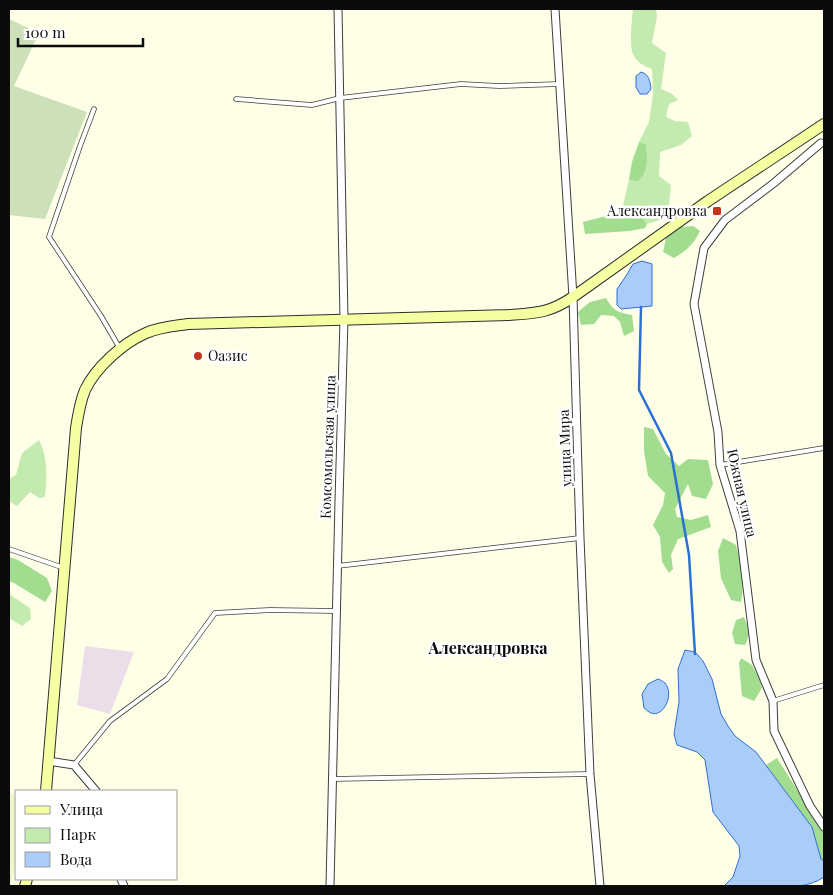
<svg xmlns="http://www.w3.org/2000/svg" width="833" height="895" viewBox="0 0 833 895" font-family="'Playfair Display',serif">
<rect width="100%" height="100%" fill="#ffffe8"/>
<polygon fill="#ebdee9" points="85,646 134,652 110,714 77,705"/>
<polygon fill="#f0f6c7" points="9,791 16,798 16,862 10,886 9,886"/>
<g fill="#c3ebb0">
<path d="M 633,9 L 656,9 L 657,16 L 652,43 L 666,53 L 661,89 L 672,94 L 678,100 L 669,104 L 666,117 L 675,121 L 688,122 L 692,136 L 681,145 L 660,152 L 659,176 L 671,185 L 669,205 L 660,220 L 647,224 L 640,216 L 628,216 L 621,215 L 629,179 L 637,182 C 650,173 647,157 646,144 L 639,142 L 649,122 L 653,94 L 652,69 C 644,66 636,62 633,54 C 629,45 632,19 633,9 Z"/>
<path d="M 39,440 C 48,458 47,477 45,497 L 39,498 L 30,492 L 17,506 L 9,501 L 9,479 L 16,475 L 22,453 Z"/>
<polygon points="9,594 30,608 31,619 22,626 9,618"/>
</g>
<g fill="#a2dc8f">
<path d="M 639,142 L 646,144 C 647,157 650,173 637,182 L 629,179 L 632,162 Z"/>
<polygon points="610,215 640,215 647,224 645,228 630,231 585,234 583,222"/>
<path d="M 693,226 L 700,231 C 694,244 686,251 674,258 L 663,252 L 666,238 L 680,227 Z"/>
<path d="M 606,298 C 614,312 618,312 632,315 L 634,331 L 624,336 L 620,322 L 614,316 L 601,315 L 594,324 L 581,325 L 578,312 L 590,302 Z"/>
<polygon points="644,427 653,429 666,454 679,466 688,459 708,460 713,484 706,499 692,496 688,484 675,509 677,517 691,520 708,515 711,527 678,539 671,555 673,569 669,573 662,562 660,537 653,525 663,505 665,493 648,476 644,451"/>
<path d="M 723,538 L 736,545 C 741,563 745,584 741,602 L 731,600 L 721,578 L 718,551 Z"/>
<polygon points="9,557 18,560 47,578 52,591 45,602 14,583 9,581"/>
<path d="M 744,617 C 748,627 751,635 745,645 L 735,644 L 732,633 L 736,620 Z"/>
<polygon points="741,658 752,665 760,680 762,688 754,701 742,696 739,663"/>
<polygon points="777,758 820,826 824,830 824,861 821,859 812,827 766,765"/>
</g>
<polygon fill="#cce1b9" points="9,19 39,33 14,86 87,112 45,219 9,215"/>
<g fill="#aaccf9" stroke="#2d70d4">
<path d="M 641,72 C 649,74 650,81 651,89 L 647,94 L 640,94 L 636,87 L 636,76 Z"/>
<polygon points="642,261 652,264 652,306 621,309 617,305 617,289 626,276 633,264"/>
<path d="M 685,650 L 695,652 L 703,661 L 712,679 L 721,714 L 728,726 L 735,736 L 756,752 L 812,827 L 821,859 L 824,861 L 824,877 C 817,882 808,885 798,886 L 724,886 L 733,877 L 740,856 L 739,846 L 713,812 L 705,760 L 697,752 L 677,745 L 674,734 L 679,702 L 678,669 Z"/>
<path d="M 658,679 C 659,679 664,682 665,683 C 675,695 663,718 651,713 C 650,713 645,709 644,708 L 642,694 L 648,684 Z"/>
</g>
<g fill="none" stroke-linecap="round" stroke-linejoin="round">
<polyline stroke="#2d70d4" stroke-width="2.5" points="641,307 639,390 671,453 689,555 695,654"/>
<defs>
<g id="service">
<polyline points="236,99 312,105 340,98 461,84 499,86 559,84"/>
<polyline points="94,109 80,146 49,237 101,316 119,347"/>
<polyline points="720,465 824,448"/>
<polyline points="9,549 64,568"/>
<polyline points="337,566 580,538"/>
<polyline points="773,701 824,685"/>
<polyline points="74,765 110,721 167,679 215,613 270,610 336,611"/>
<polyline points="332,779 590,774"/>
</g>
<g id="minor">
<polyline points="555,9 573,297 580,538 590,774 600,886"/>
<polyline points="821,143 774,183 725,220 704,248 694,304 718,432 720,465 740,531 756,660 773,701 774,731 810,806 824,827"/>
<polyline points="48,761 74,765 96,791"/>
<polyline points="121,879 124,886"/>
<polyline points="330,886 339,501 344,319 338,9"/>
</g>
<g id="secondary">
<path d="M 46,791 L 76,428 C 78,415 80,402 85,390 C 96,367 123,343 146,333 C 159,327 174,326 188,324 L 509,315 C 536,313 550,313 573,297 L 708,201 L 824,124"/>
<polyline points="25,886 27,879"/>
</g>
</defs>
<use href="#service" stroke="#3e3e3e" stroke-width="5.5"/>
<use href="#minor" stroke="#3e3e3e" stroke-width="9"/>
<use href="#secondary" stroke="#2d2d2d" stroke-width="12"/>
<use href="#service" stroke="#fff" stroke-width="4"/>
<use href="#minor" stroke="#fff" stroke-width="7"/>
<use href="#secondary" stroke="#f7ffa3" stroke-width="10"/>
</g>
<g fill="#c1361c" stroke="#fff" stroke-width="2">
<rect x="712" y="206" width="10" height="10" rx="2.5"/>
<circle cx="198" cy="356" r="5"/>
</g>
<g text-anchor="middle" stroke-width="5" stroke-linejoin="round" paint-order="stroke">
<g font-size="14" fill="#0b0b0b" stroke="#fff" text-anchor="end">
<text x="707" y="216">Александровка</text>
<text x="208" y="361" text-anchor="start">Оазис</text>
</g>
<g font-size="14" fill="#0b0b0b" stroke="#fff">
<text transform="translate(328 447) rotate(-88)" y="5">Комсомольская улица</text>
<text transform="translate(565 448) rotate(-92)" y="5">улица Мира</text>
<text transform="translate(742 493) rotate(77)" y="5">Южная улица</text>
</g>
<g font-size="16" font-weight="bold" fill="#0b0b0b" stroke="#fff">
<text x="488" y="654">Александровка</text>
</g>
</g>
<rect width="833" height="895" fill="none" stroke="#0b0b0b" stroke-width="20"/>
<rect x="15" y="790" width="162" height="90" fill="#ffffff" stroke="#9d9d9d"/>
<rect x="25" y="806" width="25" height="8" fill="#f7ffa3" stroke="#9d9d9d"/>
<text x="60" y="815" font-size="15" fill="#0b0b0b">Улица</text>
<rect x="25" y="828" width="25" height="15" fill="#c3ebb0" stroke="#9d9d9d"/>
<text x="60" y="840" font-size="15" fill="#0b0b0b">Парк</text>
<rect x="25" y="852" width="25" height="15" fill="#aaccf9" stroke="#9d9d9d"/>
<text x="60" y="865" font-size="15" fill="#0b0b0b">Вода</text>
<path d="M18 38v8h125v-8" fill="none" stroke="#0b0b0b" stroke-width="2.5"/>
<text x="25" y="38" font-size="15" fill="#0b0b0b" stroke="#ffffff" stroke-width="4" paint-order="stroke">100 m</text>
</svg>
